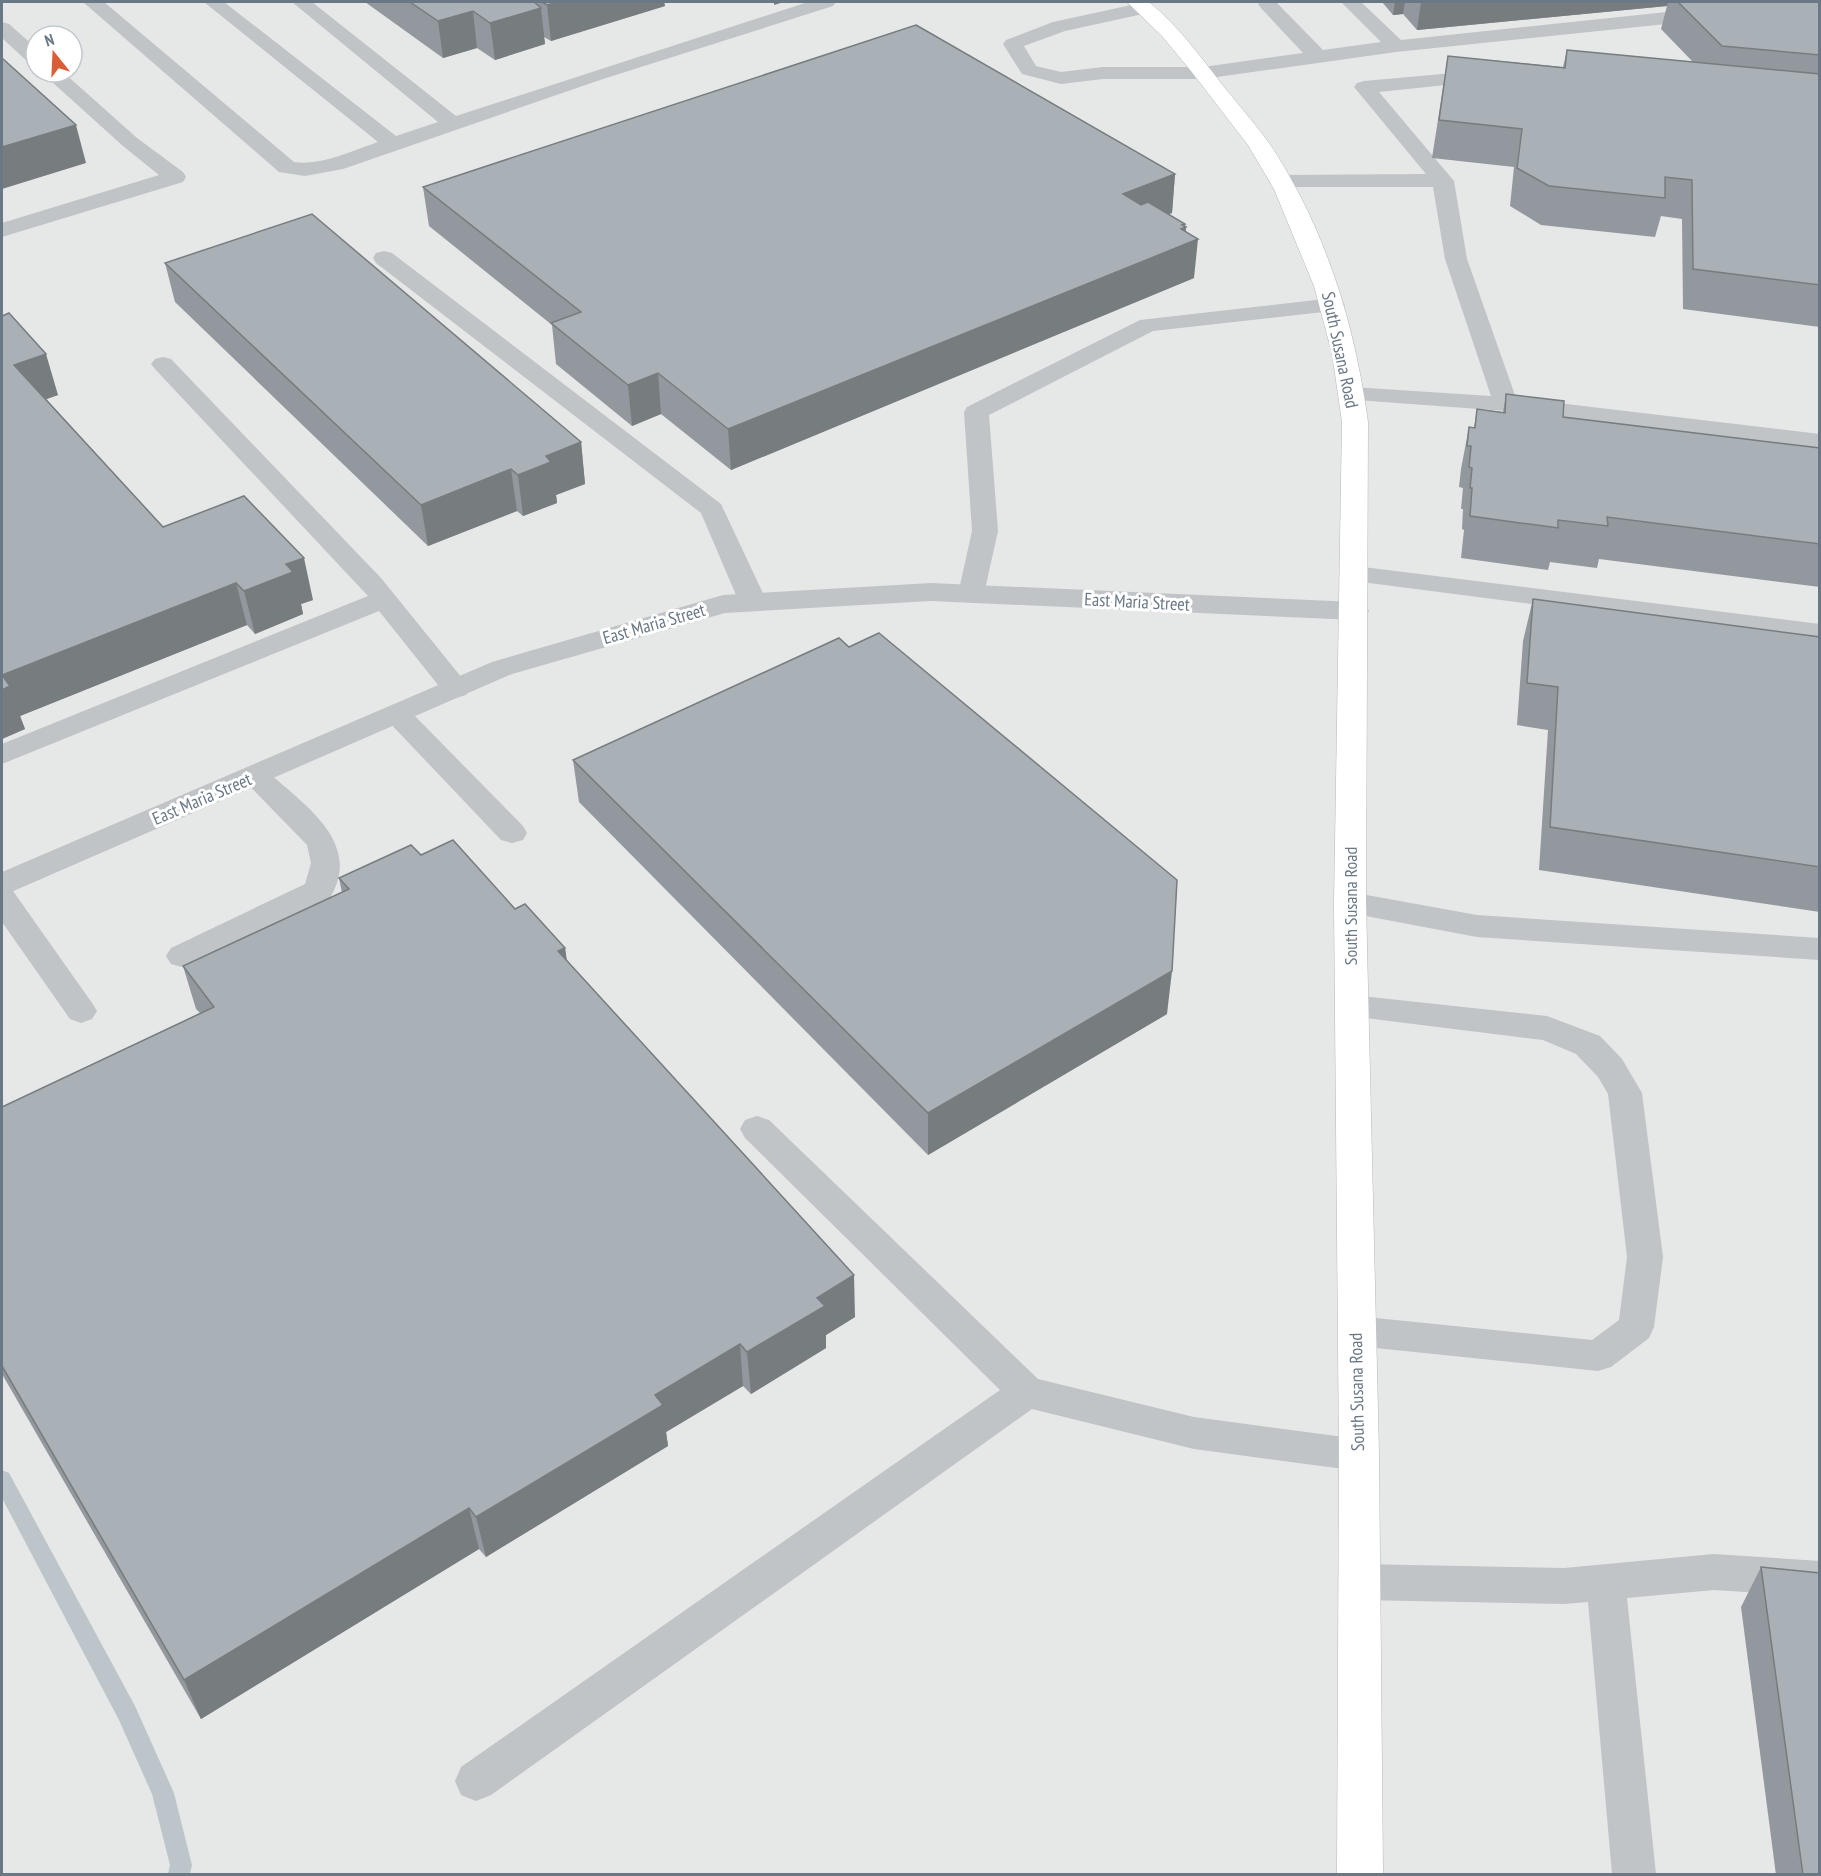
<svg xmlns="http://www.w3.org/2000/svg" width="1821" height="1876" viewBox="0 0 1821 1876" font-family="'PT Sans Narrow',sans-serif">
<rect width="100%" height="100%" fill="#f8f8f6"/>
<path fill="#e6e7e7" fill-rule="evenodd" d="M 2,2 L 1819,2 L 1819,1874 L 2,1874 ZM 36,36 L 72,36 L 72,72 L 36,72 Z"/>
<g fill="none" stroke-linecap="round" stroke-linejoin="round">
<polygon fill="#bcc5ca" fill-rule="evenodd" points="2,1470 9,1473 135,1706 174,1793 192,1865 190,1874 168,1874 170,1865 152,1794 119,1720 2,1498"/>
<defs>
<path id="secondary" d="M 1127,2 L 1149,2 C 1178,26 1201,57 1224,87 C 1241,108 1260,129 1275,152 C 1327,234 1355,326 1368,422 L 1366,903 L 1379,1455 L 1383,1874 L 1337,1874 L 1339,1455 L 1334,903 L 1342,422 L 1332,353 L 1314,286 L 1274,189 L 1248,145 L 1191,71 L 1162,36 Z"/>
</defs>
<use href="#secondary" stroke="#b5b9be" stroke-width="1"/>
<g fill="#c0c4c7" fill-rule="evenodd">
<path d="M 83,2 L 104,2 L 294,162 C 322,166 351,151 378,142 L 204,2 L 224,2 L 396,136 L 438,122 L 292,2 L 312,2 L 456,116 L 808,2 L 836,2 L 833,6 L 600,80 L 343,169 L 305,176 L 279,172 Z"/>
<polygon points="1145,2 1152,4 1155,8 1152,12 1065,31 1024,46 1036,66 1061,72 1103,67 1203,67 1303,53 1261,8 1258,4 1260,2 1276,2 1323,50 1381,42 1341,2 1361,2 1401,40 1705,8 1715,14 1705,20 1396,52 1203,79 1103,79 1061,84 1022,74 1003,44 1006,40 1053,22"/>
<polygon points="2,22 9,24 36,48 36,65 29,63 2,38"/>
<polygon points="1487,70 1494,72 1497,76 1494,80 1379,92 1454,181 1467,259 1516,398 1820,434 1820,449 1506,411 1343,399 1340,394 1343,389 1352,387 1491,396 1445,259 1433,187 1280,187 1272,186 1269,181 1272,176 1280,175 1426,174 1354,87 1357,83 1364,81"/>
<polygon points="41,72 63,72 137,138 183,172 186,177 183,182 2,237 2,223 159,175 123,146"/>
<polygon points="384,251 392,253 721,504 767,602 763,608 753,610 743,608 739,602 701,513 376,263 373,258 376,253"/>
<polygon points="1333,298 1341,300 1345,305 1341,310 1153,331 989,415 998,531 984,594 981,600 971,602 961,600 958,594 972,531 964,412 967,407 1140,320"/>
<polygon points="163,357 171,359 381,578 466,683 470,689 466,695 456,698 446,695 379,611 2,764 2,744 368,596 155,369 151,364 155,359"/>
<polygon points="1355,566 1820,624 1820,641 1346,580 1342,574 1346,568"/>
<polygon points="397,705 407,708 523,826 527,833 523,840 512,843 501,840 387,720 383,714 387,708"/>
<path d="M 255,766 L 265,769 C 302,804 364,841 330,898 L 193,964 L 182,967 L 171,964 L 166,956 L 171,948 L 305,884 L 311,863 L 307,845 L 240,776 L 245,769 Z"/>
<polygon points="2,888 13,891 92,1003 97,1011 92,1019 81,1023 70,1019 2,922"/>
<polygon points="1350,892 1477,915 1820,938 1820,960 1477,937 1339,911 1334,903 1339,895"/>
<polygon points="1352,995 1547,1016 1600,1036 1622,1059 1642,1093 1663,1257 1654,1327 1649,1338 1611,1367 1598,1371 1356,1346 1343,1342 1338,1331 1343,1320 1356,1316 1592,1340 1619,1320 1627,1257 1608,1094 1598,1077 1576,1054 1543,1040 1341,1015 1336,1007 1341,999"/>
<polygon points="757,1116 769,1120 1038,1379 1194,1417 1359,1439 1373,1443 1378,1455 1373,1467 1359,1471 1194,1449 1032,1409 491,1795 476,1801 461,1795 455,1781 461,1767 1000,1390 745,1138 740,1129 745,1120"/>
<polygon points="1714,1554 1820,1561 1820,1597 1714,1590 1627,1598 1656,1874 1612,1874 1588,1602 1564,1604 1360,1600 1346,1595 1340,1582 1346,1569 1360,1564 1564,1568"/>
</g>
<polygon fill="#c0c4c7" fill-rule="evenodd" points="931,583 1355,602 1365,605 1369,611 1365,617 1355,620 931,601 725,613 512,674 2,896 2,872 492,662 723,595"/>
<use href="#secondary" fill="#fff" fill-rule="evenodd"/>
</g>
<g fill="#92989d">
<polygon points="365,2 664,2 665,6 551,41 544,37 545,44 495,60 477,48 443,58"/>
<polygon points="1382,2 1820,2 1820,327 1683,309 1682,219 1661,216 1655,237 1541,225 1510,206 1514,167 1432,158 1448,56 1563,67 1567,50 1693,62 1661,29 1667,6 1417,30 1403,14 1393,15"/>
<polygon points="1175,174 1172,213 1168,214 1185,224 1194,278 731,470 661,414 632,426 556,364 552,325 429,226 423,187"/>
<polygon points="165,263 581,442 585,484 556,495 557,503 523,516 517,511 428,546 175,302"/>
<polygon points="2,316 58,395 46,399 163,527 313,600 301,604 303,614 255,634 247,625 20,716 25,729 2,739"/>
<polygon points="1506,394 1563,417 1820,448 1820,587 1599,559 1597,568 1550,562 1548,570 1461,558 1464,530 1462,529 1463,509 1461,509 1463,488 1459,487 1461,469 1469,427 1474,428 1477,409 1503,412"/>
<polygon points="1533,599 1820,637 1820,912 1539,870 1548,730 1517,725 1523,641"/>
<polygon points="573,760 1167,1014 928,1155 579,802"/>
<polygon points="421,855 515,909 565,948 567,962 855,1317 826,1335 826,1348 751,1394 743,1386 666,1432 668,1446 486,1557 479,1549 201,1719 2,1374 2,1107 200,1013 196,1009 183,966 342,893 339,878"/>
<polygon points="1761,1567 1820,1875 1776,1875 1741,1607"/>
</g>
<g fill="#777c7f">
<polygon points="558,2 664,2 665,6 551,41 547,5"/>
<polygon points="774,2 784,2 774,5"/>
<polygon points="1395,2 1405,2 1403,14 1393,15"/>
<polygon points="1421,2 1668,2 1667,6 1417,30"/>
<polygon points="541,8 545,44 495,60 490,23"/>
<polygon points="473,11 477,48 443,58 438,21"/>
<polygon points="76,125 86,163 2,189 2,147"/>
<polygon points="1175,174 1172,213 1120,233 1123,194"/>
<polygon points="1185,224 1184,227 1186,227 1184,245 1198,239 1194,278 731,470 728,429 1181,229 1182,225"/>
<polygon points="46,354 58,395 27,406 14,365"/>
<polygon points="658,373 661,414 632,426 628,385"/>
<polygon points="581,442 585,484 556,495 557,503 523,516 518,475 546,456"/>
<polygon points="511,469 517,511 428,546 421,505"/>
<polygon points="304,558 313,600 301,604 303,614 255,634 244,591 286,564"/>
<polygon points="236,583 247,625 20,716 25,729 2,739 2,675"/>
<polygon points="565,948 571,991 558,951"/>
<polygon points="1172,971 1167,1014 928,1155 928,1113"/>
<polygon points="854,1275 855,1317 826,1335 826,1348 751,1394 747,1352 817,1298"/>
<polygon points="740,1344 743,1386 666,1432 668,1446 486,1557 476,1517 655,1395"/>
<polygon points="469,1508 479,1549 201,1719 184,1680"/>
</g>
<g fill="#aab1b6" stroke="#777c7f" stroke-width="1.5">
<polygon points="410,2 534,2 541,8 490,23 473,11 438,21"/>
<polygon points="542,2 558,2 547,5"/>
<polygon points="1678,2 1820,2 1820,55 1722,46"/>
<polygon points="916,25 1175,174 1123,194 1141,205 1148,202 1185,224 1182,225 1186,227 1181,229 1198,239 728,429 658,373 628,385 551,323 581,312 423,187"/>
<polygon points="1567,50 1820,74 1820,285 1693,269 1692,180 1665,177 1665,198 1549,186 1517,168 1522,129 1439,120 1448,56 1565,68"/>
<polygon points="2,58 76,125 2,147"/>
<polygon points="312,214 581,442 546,456 551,462 518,475 511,469 421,505 165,263"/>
<polygon points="9,313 46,354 14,365 163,527 244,496 304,558 286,564 293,572 244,591 236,583 2,675 10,686 2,690 2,316"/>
<polygon points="1506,394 1564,401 1563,417 1820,448 1820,544 1607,517 1608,526 1558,520 1558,528 1470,516 1472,488 1470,488 1472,468 1469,467 1471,446 1467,446 1469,427 1475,428 1477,409 1505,413"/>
<polygon points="1533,599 1820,637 1820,867 1550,827 1558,687 1527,683"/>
<polygon points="879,633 1177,880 1172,971 928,1113 573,760 839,638 849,647"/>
<polygon points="453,840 515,909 525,904 565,948 558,951 854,1275 817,1298 825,1306 747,1352 740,1344 655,1395 663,1405 476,1517 469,1508 184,1680 2,1366 2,1107 214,1007 183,966 349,889 339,878 411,845 421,855"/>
<polygon points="1761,1567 1820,1573 1820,1875 1803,1875"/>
</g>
<g text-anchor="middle" stroke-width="6" stroke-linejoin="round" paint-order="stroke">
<g font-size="18" fill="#6a7885" stroke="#fff">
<text transform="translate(1340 350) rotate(78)" y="6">South Susana Road</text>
<text transform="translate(1137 602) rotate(3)" y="6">East Maria Street</text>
<text transform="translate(654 624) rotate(-16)" y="6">East Maria Street</text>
<text transform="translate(202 799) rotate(-23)" y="6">East Maria Street</text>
<text transform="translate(1351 906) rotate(-90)" y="6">South Susana Road</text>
<text transform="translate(1357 1392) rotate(-91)" y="6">South Susana Road</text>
</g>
</g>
<rect width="1821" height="1876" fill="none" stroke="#6a7885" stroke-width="6"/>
<g transform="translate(54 54) rotate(342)"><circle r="28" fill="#ffffff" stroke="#c3c9ce" stroke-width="1.5"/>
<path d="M0-4.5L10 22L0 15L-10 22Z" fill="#d85f37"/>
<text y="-9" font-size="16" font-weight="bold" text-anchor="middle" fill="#6a7885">N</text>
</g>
</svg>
